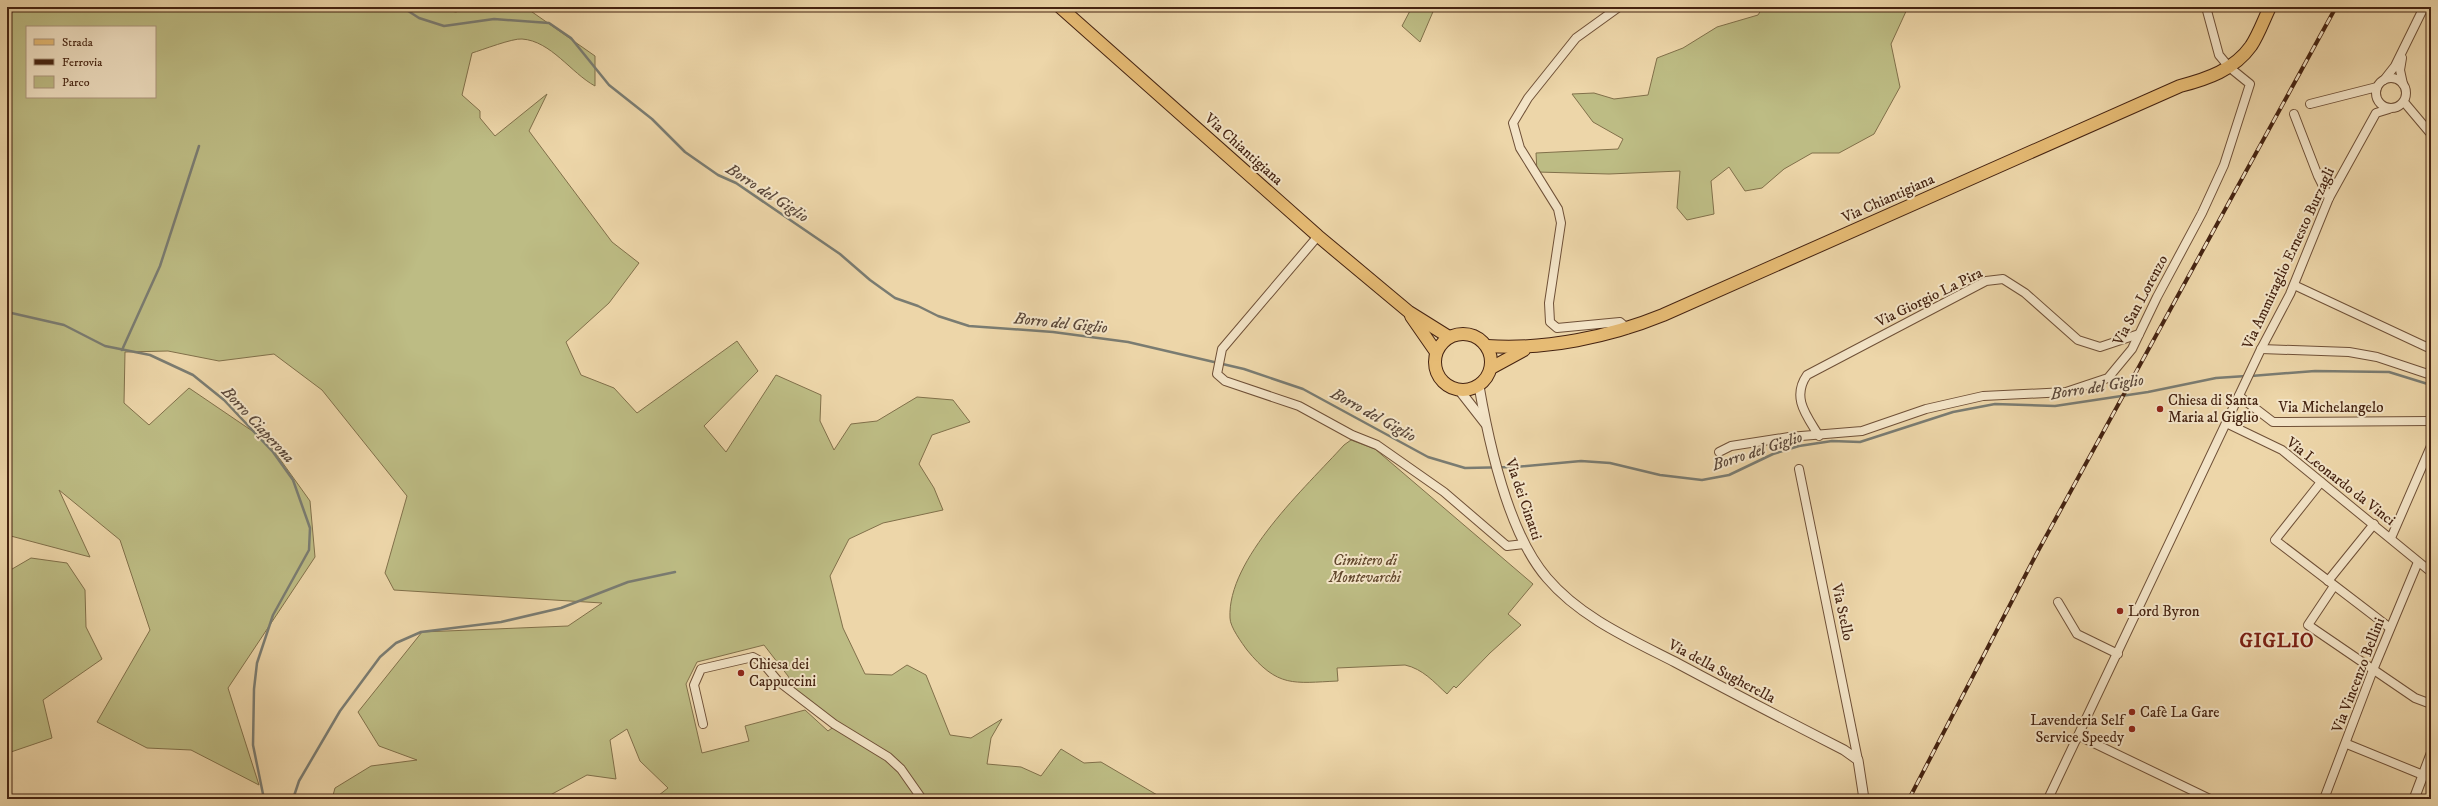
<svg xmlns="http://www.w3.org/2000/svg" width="2438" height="806" viewBox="0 0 2438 806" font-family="'IM FELL DW Pica',serif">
<rect width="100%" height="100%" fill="#edd6a9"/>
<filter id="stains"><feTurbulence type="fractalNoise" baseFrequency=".005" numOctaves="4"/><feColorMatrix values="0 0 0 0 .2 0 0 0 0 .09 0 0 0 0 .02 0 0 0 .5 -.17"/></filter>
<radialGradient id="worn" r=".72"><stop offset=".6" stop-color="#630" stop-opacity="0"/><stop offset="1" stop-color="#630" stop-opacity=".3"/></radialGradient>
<g fill="#bdbc84" stroke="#81704a" fill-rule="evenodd">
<path d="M 7,7 L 428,7 L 456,12 L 468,7 L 525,7 L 595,56 L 595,86 C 571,73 551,41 522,39 C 513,38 482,50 472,53 L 462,95 L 480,111 L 480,118 L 495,136 L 547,94 L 529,131 L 612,242 L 639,263 L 609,303 L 566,342 L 581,375 L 614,388 L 637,413 L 737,341 L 758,371 L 704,426 L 726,452 L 776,375 L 821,395 L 820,421 L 834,450 L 851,424 L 877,421 L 917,397 L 953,400 L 970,422 L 932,435 L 919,464 L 934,488 L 943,510 L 883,523 L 849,539 L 830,576 L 843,628 L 865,674 L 892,675 L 907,665 L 926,675 L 950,735 L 971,738 L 1002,719 L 991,738 L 987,764 L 1021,767 L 1041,776 L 1061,749 L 1084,763 L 1101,762 L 1164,799 L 654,799 L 668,788 L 640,761 L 627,729 L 610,740 L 616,779 L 587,775 L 543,799 L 332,799 L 335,788 L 371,766 L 417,760 L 379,746 L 358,712 L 422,632 L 568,626 L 602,603 L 394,590 L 385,573 L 407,496 L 322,390 L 274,354 L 219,361 L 168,351 L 125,352 L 124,403 L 149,425 L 189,388 L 267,441 L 310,501 L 315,557 L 228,688 L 259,785 L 191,750 L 147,748 L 97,722 L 150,630 L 120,540 L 59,490 L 90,557 L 7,535 ZM 27,27 L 155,27 L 155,97 L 27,97 ZM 764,645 L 788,676 L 797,692 L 839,723 L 828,731 L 805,710 L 745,726 L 749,741 L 702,753 L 686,684 L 697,662 Z"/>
<polygon points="1412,7 1435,7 1420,42 1402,26"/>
<polygon points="1763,7 1908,7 1891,44 1900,87 1874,134 1839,153 1812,153 1784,169 1762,188 1745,191 1729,167 1711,181 1714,214 1687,220 1677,208 1680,171 1609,174 1537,172 1536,153 1618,149 1623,139 1593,122 1572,94 1594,93 1614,99 1648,95 1657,58 1683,48 1717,27 1758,15"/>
<path d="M 1351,440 L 1375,449 L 1533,584 L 1508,614 L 1521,625 L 1490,653 L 1456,688 L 1454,686 L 1447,694 C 1434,682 1423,669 1405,665 L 1337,668 L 1338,681 C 1293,683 1278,688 1247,650 C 1242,643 1230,627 1230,618 C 1227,559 1306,487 1344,445 Z"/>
<polygon points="31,558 67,563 85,590 86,627 102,659 43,700 52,738 8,753 7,572"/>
</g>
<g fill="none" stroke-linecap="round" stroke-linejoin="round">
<g stroke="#7a7c72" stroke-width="2.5">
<polyline points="402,7 419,18 444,26 494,19 549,23 571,38 609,85 652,119 685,152 718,175 736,183 840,254 870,280 895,298 918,306 938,316 969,326 1053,332 1128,342 1244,369 1303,389 1428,457 1465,468 1515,467 1581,461 1610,463 1660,475 1702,480 1729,475 1773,454 1799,446 1832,441 1860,442 1953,412 1995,404 2055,406 2148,392 2216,378 2246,376"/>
<polyline points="7,16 17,7"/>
<polyline points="7,312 64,325 105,346 150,355 193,375 224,400 273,452 293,480 310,528 309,550 273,615 257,663 254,689 253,745 264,799"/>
<polyline points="122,350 160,266 199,146"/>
<polyline points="2251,376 2315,371 2389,372 2431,385"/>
<polyline points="293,799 299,781 340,711 380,657 396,643 421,632 501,622 561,608 628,582 675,572"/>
</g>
<defs>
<g id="minor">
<polyline points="1619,7 1576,38 1528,98 1513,123 1520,148 1558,209 1561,223 1549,303 1550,322 1557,328 1620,322 1628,329"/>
<polyline points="2402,58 2400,70 2403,84"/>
<circle cx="2391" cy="93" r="15"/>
<polyline points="2384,80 2395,66 2424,7"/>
<polyline points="2404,102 2431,134"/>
<polyline points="2310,104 2377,87"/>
<polyline points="2294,114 2318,176 2329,198"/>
<polyline points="1318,236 1222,349 1217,374 1225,381 1299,406 1352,435 1377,445 1444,492 1507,546 1524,544"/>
<polyline points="2294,285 2431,349"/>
<polyline points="2261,349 2349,352 2377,357 2431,375"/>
<polyline points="2239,396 2273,422 2431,421"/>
<polyline points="2226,423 2282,450 2431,572"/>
<path d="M 1819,436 C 1807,416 1791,398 1807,375 L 1986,281 L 2003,279 L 2025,293 L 2078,340 L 2100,347 L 2139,334"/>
<polyline points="1719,452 1731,446 1789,437 1862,431 1926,409 1983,396 2066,392 2108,378 2132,349 2157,297 2202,213 2224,165 2250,84 2229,67 2219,55 2206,7"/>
<polyline points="1799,469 1858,760"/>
<polyline points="2321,482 2275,540 2390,628"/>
<polyline points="2391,538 2431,446"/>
<polyline points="2328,581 2374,524"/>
<polyline points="2334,586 2308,625 2415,698 2431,704"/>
<polyline points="2058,602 2077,634 2118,654"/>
<polyline points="703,724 694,685 701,669 753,657 762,662 778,681 834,724 888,757 901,769 922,799"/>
<polyline points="2079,736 2210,799"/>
<polyline points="2347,744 2423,775"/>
<polyline points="2048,799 2261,349 2290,294 2329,198 2376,113 2389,109"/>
<polyline points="2324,799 2373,670 2418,562"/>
</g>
<g id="tertiary">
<path d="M 1479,386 C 1489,444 1508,533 1547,578 C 1580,617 1630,639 1675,662 C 1731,692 1787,721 1844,750 L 1858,760 L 1864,799"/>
<polyline points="1460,391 1485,423"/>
<polyline points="2414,799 2431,754"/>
</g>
<g id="primary">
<polyline points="1060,7 1318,236 1409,312 1449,337"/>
<polyline points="1411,316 1436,352"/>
<circle cx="1463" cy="362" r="28"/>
<path d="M 1487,346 C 1546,350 1609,337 1663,315 L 2180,86 C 2207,79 2234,70 2251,46 C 2259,34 2264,19 2270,7"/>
<polyline points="1491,368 1524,350"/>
</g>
</defs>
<use href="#minor" stroke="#6f5037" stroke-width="10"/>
<use href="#tertiary" stroke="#6f5037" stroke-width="11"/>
<use href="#primary" stroke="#452311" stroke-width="14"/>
<use href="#minor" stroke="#f3e4c7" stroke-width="8"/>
<use href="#tertiary" stroke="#f3e4c7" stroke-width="9"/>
<use href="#primary" stroke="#e6bb74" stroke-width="12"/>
<defs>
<polyline id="rail" points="1909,799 2038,551 2336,7"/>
</defs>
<use href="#rail" stroke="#452311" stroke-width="4"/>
<use href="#rail" stroke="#f3e4c7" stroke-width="2.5" stroke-dasharray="8" stroke-linecap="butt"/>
</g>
<g fill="#8f2418" stroke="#f3e4c7" stroke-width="1.5">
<circle cx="2160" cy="409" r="4"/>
<circle cx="2120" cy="611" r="4"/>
<circle cx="741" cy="673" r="4"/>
<circle cx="2132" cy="712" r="4"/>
<circle cx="2132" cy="729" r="4"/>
</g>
<g text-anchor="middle" stroke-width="4" stroke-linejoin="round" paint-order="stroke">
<g font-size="15" fill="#452311" stroke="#f3e4c7">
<text transform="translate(1244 149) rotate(42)" y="5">Via Chiantigiana</text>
<text transform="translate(1888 198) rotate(-24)" y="5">Via Chiantigiana</text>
<text transform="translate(2288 258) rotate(-65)" y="5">Via Ammiraglio Ernesto Burzagli</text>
<text transform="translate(1929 297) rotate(-26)" y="5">Via Giorgio La Pira</text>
<text transform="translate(2140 300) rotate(-62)" y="5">Via San Lorenzo</text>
<text x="2331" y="412">Via Michelangelo</text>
<text transform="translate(2341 481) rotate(38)" y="5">Via Leonardo da Vinci</text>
<text transform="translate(1524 499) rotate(71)" y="5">Via dei Cinatti</text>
<text transform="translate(1843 612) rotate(78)" y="5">Via Stello</text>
<text transform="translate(1722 671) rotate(28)" y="5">Via della Sugherella</text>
<text transform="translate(2358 675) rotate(-69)" y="5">Via Vincenzo Bellini</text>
</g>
<g font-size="15" fill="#452311" stroke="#f3e4c7" text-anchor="start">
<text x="2168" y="405">Chiesa di Santa<tspan x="2168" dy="17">Maria al Giglio</tspan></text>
<text x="2128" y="616">Lord Byron</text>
<text x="749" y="669">Chiesa dei<tspan x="749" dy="17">Cappuccini</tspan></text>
<text x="2140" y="717">Cafè La Gare</text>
<text x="2124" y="725" text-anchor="end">Lavenderia Self<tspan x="2124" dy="17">Service Speedy</tspan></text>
</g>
<g font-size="15" font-style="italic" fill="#63492e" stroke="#f3e4c7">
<text x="1365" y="565">Cimitero di<tspan x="1365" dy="17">Montevarchi</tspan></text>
</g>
<g font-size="16" font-style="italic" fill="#5b483a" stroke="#f3e4c7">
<text transform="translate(768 192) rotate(33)" y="6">Borro del Giglio</text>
<text transform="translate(1061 322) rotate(6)" y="6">Borro del Giglio</text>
<text transform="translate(2097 386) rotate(-9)" y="6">Borro del Giglio</text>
<text transform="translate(1374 414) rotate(29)" y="6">Borro del Giglio</text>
<text transform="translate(259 424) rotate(47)" y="6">Borro Ciaperona</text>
<text transform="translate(1757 450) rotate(-18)" y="6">Borro del Giglio</text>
</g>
<g font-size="19" font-weight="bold" letter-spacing="1" fill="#7a1f14" stroke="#f3e4c7">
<text x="2277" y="647">GIGLIO</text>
</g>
</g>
<rect width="2438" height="806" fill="none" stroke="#edd6a9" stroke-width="24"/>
<rect x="8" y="8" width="2422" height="790" fill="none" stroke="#452311" stroke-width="2"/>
<rect x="12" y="12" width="2414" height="782" fill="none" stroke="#452311"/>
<rect x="26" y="26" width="130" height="72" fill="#f3e4c7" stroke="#ad977e"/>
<rect x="34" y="39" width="20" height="6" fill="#e6bb74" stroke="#ad977e"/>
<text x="62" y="46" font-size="12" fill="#452311">Strada</text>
<rect x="34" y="59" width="20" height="6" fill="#452311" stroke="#ad977e"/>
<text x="62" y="66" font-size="12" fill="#452311">Ferrovia</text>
<rect x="34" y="76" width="20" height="12" fill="#bdbc84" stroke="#ad977e"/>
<text x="62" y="86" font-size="12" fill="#452311">Parco</text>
<rect width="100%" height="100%" filter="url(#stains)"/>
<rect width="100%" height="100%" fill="url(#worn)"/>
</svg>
